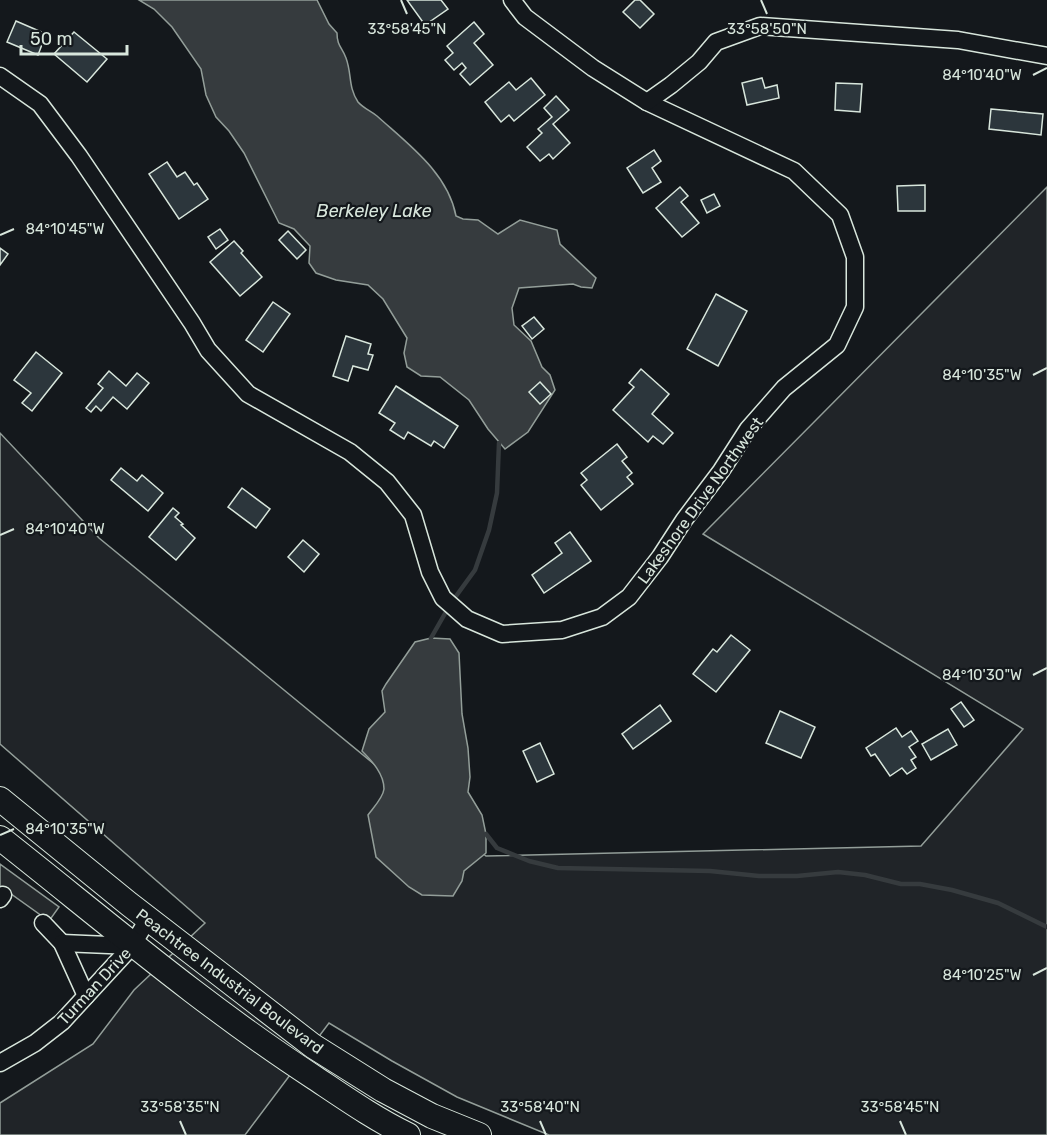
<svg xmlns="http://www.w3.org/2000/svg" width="1047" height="1135" viewBox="0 0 1047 1135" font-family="Rubik,sans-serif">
<rect width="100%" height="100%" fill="#14181c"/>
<polygon fill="#202428" stroke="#939e99" stroke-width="1.5" points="1047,187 1047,1135 549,1135 457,1097 392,1061 329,1023 245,1135 0,1135 0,1103 93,1044 134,990 205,923 0,744 0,433 99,538 486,856 921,846 1023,729 703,534"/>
<polygon fill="#24282b" stroke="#939e99" stroke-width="1.5" points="0,864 59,907 49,921 0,886"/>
<g fill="#363b3e" stroke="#939e99" stroke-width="1.5">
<path d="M 139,0 L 317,0 L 329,24 L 337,33 C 337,46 342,47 346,58 C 352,74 348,87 358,102 C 363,108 371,111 377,116 C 408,144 448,173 456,216 L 463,219 L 478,220 L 498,234 L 520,220 L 557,230 L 560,244 L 596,278 L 592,288 L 581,287 L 573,284 L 519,288 L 512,308 L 514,325 L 531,341 L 542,367 L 550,375 L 555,390 L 528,432 L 505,449 L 488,429 L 469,400 L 440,377 L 421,376 L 407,367 L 404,353 L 407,338 L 383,299 L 368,285 L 336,280 L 316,273 L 309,263 L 310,246 L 294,229 L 279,223 L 244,153 L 229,131 L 216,117 L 206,95 L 201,69 L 172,27 L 154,9 Z"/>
<path d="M 431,638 L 450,639 L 459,653 L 462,714 L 468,748 L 470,777 L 468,792 L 482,815 L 486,834 L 486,853 L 464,871 L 462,881 L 453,896 L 422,895 L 409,887 L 376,857 L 368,815 C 373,808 383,798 384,789 C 384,774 372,761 362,751 L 369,729 L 385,712 L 382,691 L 386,684 L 415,642 Z"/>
</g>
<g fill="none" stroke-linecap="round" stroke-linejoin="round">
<g stroke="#363b3e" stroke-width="4.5">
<polyline points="431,638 451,603 475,570 489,530 497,493 499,443"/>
<polyline points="486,834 497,848 529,861 558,868 710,871 759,876 797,876 838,872 865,875 901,884 920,884 952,890 998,903 1047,927"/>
</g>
</g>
<g fill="#2c363c" stroke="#d8e6dc" stroke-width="1.5">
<polygon points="407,0 441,0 448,9 425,25"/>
<polygon points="635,0 640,0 654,14 640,28 623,12"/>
<polygon points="16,21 46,34 38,55 7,42"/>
<polygon points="474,22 484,34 474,43 493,65 470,85 460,74 466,68 462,63 454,70 445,60 453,53 447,46"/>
<polygon points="74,32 107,59 87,82 54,54"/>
<polygon points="531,78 545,95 514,121 509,115 501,122 485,102 509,82 516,90"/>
<polygon points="762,78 765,88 777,85 779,98 747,105 742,83"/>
<polygon points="836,83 862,84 860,112 835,110"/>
<polygon points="556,96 569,110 553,124 570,143 553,159 549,154 540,161 527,147 542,133 538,129 552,117 544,108"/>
<polygon points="991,109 1043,114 1041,135 989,129"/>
<polygon points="654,150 661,161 652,168 661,182 643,193 627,168"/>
<polygon points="167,162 177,177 185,172 194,185 197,183 208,199 179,219 149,174"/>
<polygon points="925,185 925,211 898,211 897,186"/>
<polygon points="680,187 688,196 681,202 699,223 682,237 656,208"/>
<polygon points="714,194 720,206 707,213 701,200"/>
<polygon points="220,229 228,240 216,249 208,237"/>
<polygon points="288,231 306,250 297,259 279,240"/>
<polygon points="234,241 243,251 241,253 262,277 240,296 210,262"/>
<polygon points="0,248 8,254 0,265"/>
<polygon points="716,294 747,311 718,366 687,349"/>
<polygon points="273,302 290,314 263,352 246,340"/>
<polygon points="534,317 544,329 532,339 522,326"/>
<polygon points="346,336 371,344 368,354 373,355 368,370 353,366 348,381 333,376"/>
<polygon points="36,352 62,373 32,411 22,403 31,393 14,380"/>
<polygon points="641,369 669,394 652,414 673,433 663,444 653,436 648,442 613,410 634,387 629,383"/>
<polygon points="109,371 126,386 137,373 149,383 127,409 113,397 101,411 96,406 91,412 86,408 103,388 98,384"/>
<polygon points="540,382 551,394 540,404 529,392"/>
<polygon points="396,386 458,426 444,448 434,441 431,446 408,432 404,439 390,430 395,423 379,413"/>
<polygon points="617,444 627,457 622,461 632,473 627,477 633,484 601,510 581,485 587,480 581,473"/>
<polygon points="121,468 137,481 142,475 163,493 148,511 111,480"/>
<polygon points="242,488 270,509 256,528 228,507"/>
<polygon points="173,508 179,513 175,517 183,524 181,525 195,538 176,560 149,537"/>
<polygon points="570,532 591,561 544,593 532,575 562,553 555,543"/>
<polygon points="303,540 319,554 304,572 288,557"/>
<polygon points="731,635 750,650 716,692 693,674 713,649 717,652"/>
<polygon points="961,702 974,720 964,727 951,709"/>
<polygon points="660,705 671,721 633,749 622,734"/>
<polygon points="780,711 815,727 801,758 766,743"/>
<polygon points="896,728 902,737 911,731 918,741 909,747 916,757 911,760 916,768 907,774 902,768 890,776 875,754 871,756 866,748"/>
<polygon points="948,729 957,745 931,760 922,744"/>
<polygon points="540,743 554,774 537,782 523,751"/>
</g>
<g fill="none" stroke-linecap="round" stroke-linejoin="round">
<defs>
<g id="minor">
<polyline points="0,76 40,104 79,156 192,323 208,350 248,394 350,452 387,482 413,515 430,572 443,598 467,619 502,634 562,630 602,617 629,597 660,557 684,520 721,471 748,429 784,388 837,345 855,307 855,257 840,215 794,171 647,102 593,68 525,17 512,0"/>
<polyline points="647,102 671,85 699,62 716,42 760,26 958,40 1047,56"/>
<polyline points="0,899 3,895"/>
<polyline points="43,923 62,943 86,996"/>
<polyline points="62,943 132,946"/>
<polyline points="0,1063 35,1043 62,1022 132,946 148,919"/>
</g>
<g id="highway">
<polyline points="0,799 129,904 313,1046 383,1090 432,1116 479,1135"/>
<path d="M 0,838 C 104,920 204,1006 315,1078 C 345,1098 375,1119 408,1135"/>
</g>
</defs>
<use href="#minor" stroke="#d8e6dc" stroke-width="19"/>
<use href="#highway" stroke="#d8e6dc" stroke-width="26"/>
<use href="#minor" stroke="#14181c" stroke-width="16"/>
<use href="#highway" stroke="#14181c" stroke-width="24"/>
</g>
<path fill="none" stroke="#d8e6dc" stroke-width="2" d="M 401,0 L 407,14M 761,0 L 767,14M 1033,75 L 1047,68M 0,235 L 14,229M 1033,375 L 1047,368M 0,535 L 14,529M 1033,675 L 1047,668M 0,835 L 14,829M 1033,975 L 1047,968M 180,1121 L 186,1135M 540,1121 L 546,1135M 900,1121 L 906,1135"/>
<g text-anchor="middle" stroke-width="4.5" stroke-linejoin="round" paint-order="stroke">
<g font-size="16" fill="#d8e6dc" stroke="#14181c">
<text transform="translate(700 500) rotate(-54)" y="6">Lakeshore Drive Northwest</text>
<text transform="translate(230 981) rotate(37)" y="6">Peachtree Industrial Boulevard</text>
<text transform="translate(94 986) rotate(-47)" y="6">Turman Drive</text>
</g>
<g font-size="18" font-style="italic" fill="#d8e6dc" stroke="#14181c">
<text x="374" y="217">Berkeley Lake</text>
</g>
</g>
<g font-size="15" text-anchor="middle" fill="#d8e6dc" stroke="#14181c" stroke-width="4.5" stroke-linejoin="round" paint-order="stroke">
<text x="407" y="34">33°58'45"N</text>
<text x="767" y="34">33°58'50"N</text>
<text x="982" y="80">84°10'40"W</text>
<text x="65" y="234">84°10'45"W</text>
<text x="982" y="380">84°10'35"W</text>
<text x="65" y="534">84°10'40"W</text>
<text x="982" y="680">84°10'30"W</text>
<text x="65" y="834">84°10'35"W</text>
<text x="982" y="980">84°10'25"W</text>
<text x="180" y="1112">33°58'35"N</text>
<text x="540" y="1112">33°58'40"N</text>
<text x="900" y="1112">33°58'45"N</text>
</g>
<path d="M21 45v9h106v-9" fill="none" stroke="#d8e6dc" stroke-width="3"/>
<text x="30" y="45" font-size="18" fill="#d8e6dc" stroke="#14181c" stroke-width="4.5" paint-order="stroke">50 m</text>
</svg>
